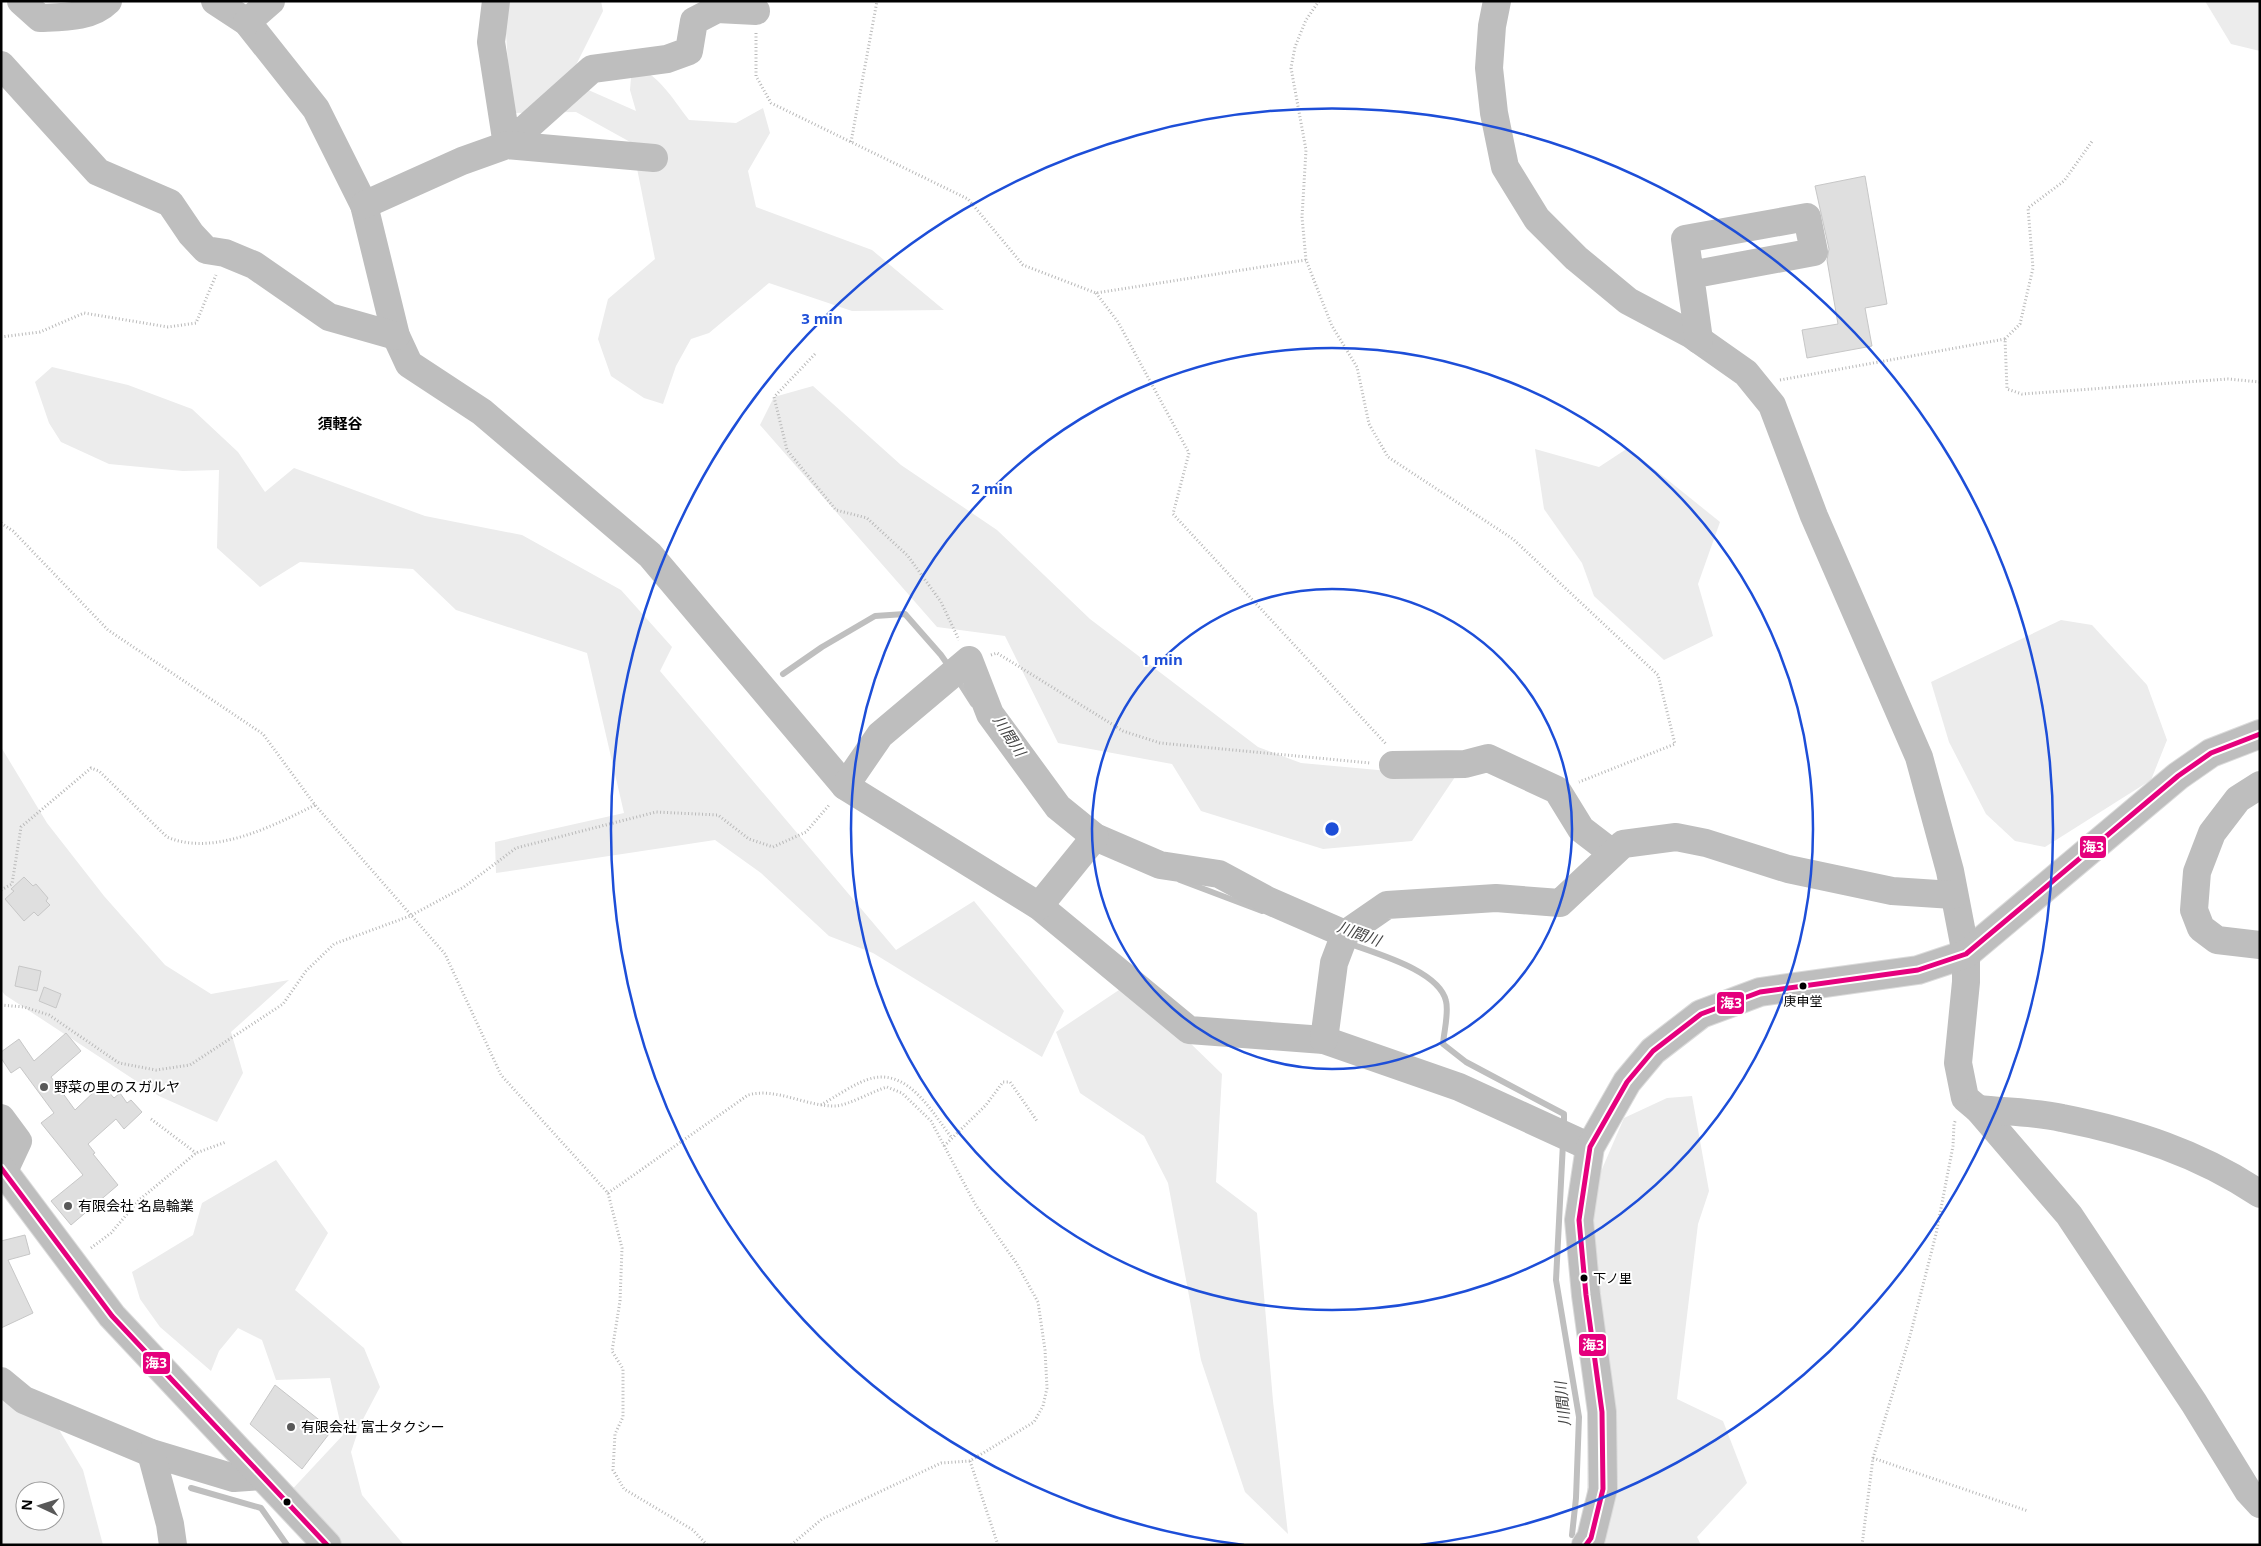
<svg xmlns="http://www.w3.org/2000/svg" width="2261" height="1546" viewBox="0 0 2261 1546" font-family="'Open Sans','Noto Sans JP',sans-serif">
<rect width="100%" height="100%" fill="#fff"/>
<g fill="#ececec" fill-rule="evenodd">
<path d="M 504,1 L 601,1 L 603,11 L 568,81 L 636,111 L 630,90 L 632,65 C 659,74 672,98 689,120 L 736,123 L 763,108 L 770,133 L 748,171 L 756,207 L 872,250 L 944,310 L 852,311 L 769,283 L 709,333 L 691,339 L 676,366 L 663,404 L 644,398 L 611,376 L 598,339 L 608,299 L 655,259 L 632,143 L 576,112 L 511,113 Z"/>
<polygon points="2205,1 2260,1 2260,51 2231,44"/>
<polygon points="52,367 128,385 192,409 238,452 265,492 294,468 425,516 522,535 621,590 672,647 660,671 896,950 974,901 1064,1011 1042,1057 873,953 829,936 761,873 715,840 496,873 495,842 624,813 587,653 456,610 413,569 300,562 260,587 217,548 219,470 183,471 109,464 61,442 49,423 35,382"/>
<polygon points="813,386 901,465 997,530 1090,619 1258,747 1301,763 1455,777 1412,841 1323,849 1201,811 1172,764 1058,743 1005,636 937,627 760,425 774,397"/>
<polygon points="1628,448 1720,522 1698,584 1713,636 1664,660 1594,596 1582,563 1544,509 1535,449 1599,467"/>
<polygon points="2061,620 2092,625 2147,685 2167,740 2151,780 2045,847 2015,841 1986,814 1949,742 1931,682"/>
<polygon points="1,747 47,823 104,896 165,965 211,994 289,980 231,1032 243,1073 217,1122 159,1096 5,995 1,990"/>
<polygon points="1119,990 1187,1040 1222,1074 1216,1182 1257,1213 1273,1401 1288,1534 1245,1492 1201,1360 1168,1183 1144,1136 1080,1093 1056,1032"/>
<polygon points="1692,1096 1709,1191 1698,1224 1677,1399 1723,1421 1747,1483 1697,1537 1701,1545 1586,1545 1593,1190 1624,1118 1667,1098"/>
<polygon points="276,1160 328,1233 295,1290 364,1348 380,1387 360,1425 351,1452 362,1495 404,1545 314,1545 286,1496 343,1435 330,1378 276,1380 262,1340 238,1328 219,1351 211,1371 160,1327 140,1299 132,1272 193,1235 202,1203"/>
<path d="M 1,1393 L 42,1401 L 83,1470 L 103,1545 L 1,1545 ZM 25,1491 L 55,1491 L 55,1521 L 25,1521 Z"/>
</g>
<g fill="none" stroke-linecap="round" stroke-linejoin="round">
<g stroke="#bfbfbf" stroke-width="6">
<polyline points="783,674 822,647 875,616 905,614 941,655 950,668"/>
<polyline points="957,679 973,704"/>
<polyline points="1180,880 1262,911"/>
<path d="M 1348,943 C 1374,953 1439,970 1446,1001 C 1449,1013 1444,1031 1443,1044 L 1466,1062 L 1564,1114 L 1564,1128"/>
<polyline points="1563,1143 1556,1280 1579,1417 1576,1498 1572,1535"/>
<polyline points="191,1488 261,1508 287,1545"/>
</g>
</g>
<g fill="#dfdfdf" stroke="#c7c7c7">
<polygon points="1865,176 1887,304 1865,308 1872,346 1807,358 1802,330 1838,324 1827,260 1829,249 1815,186"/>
<polygon points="24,877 33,886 36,884 48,898 46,901 50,905 38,916 34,912 24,921 5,899 14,891 11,889"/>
<polygon points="19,966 41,971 37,991 15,986"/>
<polygon points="44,987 61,994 56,1008 39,1001"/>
<polygon points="66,1033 81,1051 51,1077 75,1110 98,1088 102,1092 105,1088 114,1098 120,1093 127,1103 131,1100 142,1112 124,1129 116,1119 88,1144 95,1153 93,1154 118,1185 71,1225 51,1201 83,1175 41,1123 54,1113 20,1067 11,1073 1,1058 1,1052 19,1039 34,1061"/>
<polygon points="25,1235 30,1254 8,1260 33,1313 1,1328 1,1241"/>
<polygon points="275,1385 332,1430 302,1469 250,1424"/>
</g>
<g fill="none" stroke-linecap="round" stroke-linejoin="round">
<defs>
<g id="major">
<polyline points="1,1168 112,1316 327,1545"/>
<polyline points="1586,1545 1591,1538 1603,1489 1602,1412 1586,1295 1579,1220 1590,1147 1627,1082 1653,1051 1701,1014 1760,992 1918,970 1966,954 2178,776 2211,753 2260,734"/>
</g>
</defs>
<use href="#major" stroke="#dbdbdb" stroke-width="30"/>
<g stroke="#b9b9b9" stroke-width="3" stroke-dasharray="1 2.5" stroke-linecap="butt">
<polyline points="1319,1 1306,20 1295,47 1291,68 1306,150 1302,217 1306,260 1332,326 1357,367 1369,424 1388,457 1513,539 1658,675 1675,744 1579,782"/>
<polyline points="756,33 756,76 771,103 968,199 1023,265 1096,293 1306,260"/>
<polyline points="851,142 877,1"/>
<polyline points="1096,293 1118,322 1189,453 1173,514 1386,744"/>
<polyline points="1,337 40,332 84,313 168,327 196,323 216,275"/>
<polyline points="2005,339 2020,324 2033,268 2028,208 2064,181 2093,140"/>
<polyline points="815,354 774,397 787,450 836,510 867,518 908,556 941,602 959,640"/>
<polyline points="1780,380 2005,339 2007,389 2022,394 2228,379 2260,382"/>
<polyline points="1,523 13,531 108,630 263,734 315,805 445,954 501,1075 608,1193 622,1248 620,1301 612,1351 623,1369 623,1417 615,1434 613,1470 624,1489 693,1530 707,1545"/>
<polyline points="991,655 997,653 1123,731 1160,743 1370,763"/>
<path d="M 1,890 L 12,884 L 21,827 L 91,768 L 99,771 L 167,837 C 213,857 273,826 315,805"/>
<polyline points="1,1005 24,1007 49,1015 119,1063 156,1070 190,1065 283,1004 306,971 334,944 410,916 464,887 516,848 656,812 718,815 749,839 773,847 806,832 830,804"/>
<path d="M 821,1105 C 835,1097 858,1081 873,1078 C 910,1070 933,1114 952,1138"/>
<polyline points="151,1119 196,1153"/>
<polyline points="944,1146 986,1105 1003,1082 1010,1082 1037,1121"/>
<path d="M 608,1193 L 748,1095 C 776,1087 807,1107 836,1106 C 849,1105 873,1091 887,1087 L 902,1093 L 931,1121 L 975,1204 L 1017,1264 L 1038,1302 L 1045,1350 L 1047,1388 L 1043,1406 L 1034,1422 L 970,1461 L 941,1463 L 822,1519 L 791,1545"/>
<polyline points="91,1248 111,1233 139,1200 196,1153 226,1142"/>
<polyline points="1873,1458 2028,1511"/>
<polyline points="970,1461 998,1545"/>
<polyline points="1862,1545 1873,1458 1910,1336 1936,1234 1953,1146 1954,1124 1956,1119"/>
</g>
<g stroke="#bebebe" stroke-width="28">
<path d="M 21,1 L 40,18 C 63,17 91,18 108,1"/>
<polyline points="215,1 247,22 316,109 364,205 396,336 409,364 482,412 650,555 845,786 1039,906 1189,1030 1324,1040 1459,1087 1590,1147"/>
<polyline points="496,1 491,42 507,145 592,69 667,59 689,51 694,21 717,9 756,11"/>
<polyline points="1497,1 1492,26 1489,68 1494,113 1505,167 1537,219 1576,258 1628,301 1692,335 1746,373 1772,405 1814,516 1919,757 1950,871 1966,954 1966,982 1958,1063 1965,1098 1978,1109 2069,1215 2194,1403 2248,1491 2260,1504"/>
<polyline points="247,22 271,1"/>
<polyline points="1,65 98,172 170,203 191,234 206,250 225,253 254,265 329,317 396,336"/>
<polyline points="364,205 462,161 507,145 654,158"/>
<polyline points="1690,275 1814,252 1807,217 1685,239 1699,340"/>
<polyline points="1393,765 1465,764 1488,758 1557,790 1581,829 1611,852"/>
<polyline points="2260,785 2238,799 2212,833 2197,872 2194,910 2201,928 2217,940 2260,945"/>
<polyline points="845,786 880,735 969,660 990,714 1058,807 1095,837 1160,865 1219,874 1267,900 1345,934"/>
<polyline points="1039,906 1095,837"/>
<polyline points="1324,1040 1334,963 1345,934 1387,905 1496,898 1560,903 1623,844 1676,837 1706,843 1788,869 1892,891 1953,895"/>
<path d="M 1978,1109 C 2006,1112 2035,1112 2062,1118 C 2133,1132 2199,1153 2260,1194"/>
<polyline points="1,1118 18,1141 4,1171"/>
<polyline points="1,1381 24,1400 151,1453 234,1478 261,1476"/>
<polyline points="151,1453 170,1524 173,1545"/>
</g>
<use href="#major" stroke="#bebebe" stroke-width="28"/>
<defs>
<g id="bus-1">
<polyline points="1,1168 112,1316 327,1545"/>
<polyline points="1586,1545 1591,1538 1603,1489 1602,1412 1586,1295 1579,1220 1590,1147 1627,1082 1653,1051 1701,1014 1760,992 1918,970 1966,954 2178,776 2211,753 2260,734"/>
</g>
</defs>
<use href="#bus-1" stroke="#fff" stroke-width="9"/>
<use href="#bus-1" stroke="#e5007d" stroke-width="5"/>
</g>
<g fill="none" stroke="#1d4ed8" stroke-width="2.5">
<circle cx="1332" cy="829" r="240"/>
<circle cx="1332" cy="829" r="481"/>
<path d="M1244 1545A721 721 0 1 1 1420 1545"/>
</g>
<g fill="#000" stroke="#fff" stroke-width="2">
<circle cx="1803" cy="986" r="4.5"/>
<circle cx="1584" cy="1278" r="4.5"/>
<circle cx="287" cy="1502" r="4.5"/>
</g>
<g fill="#595959" stroke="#fff" stroke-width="2">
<circle cx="44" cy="1087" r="5"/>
<circle cx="68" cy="1206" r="5"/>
<circle cx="291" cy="1427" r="5"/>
</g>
<g text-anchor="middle" stroke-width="4" stroke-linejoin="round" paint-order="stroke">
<g font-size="13" fill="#000" stroke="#fff">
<text x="1803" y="1006">庚申堂</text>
<text x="1593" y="1283" text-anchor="start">下ノ里</text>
</g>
<g font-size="14" fill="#000" stroke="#fff" text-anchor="start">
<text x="54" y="1092">野菜の里のスガルヤ</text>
<text x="78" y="1211">有限会社 名島輪業</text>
<text x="301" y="1432">有限会社 富士タクシー</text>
</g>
<g font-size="15" font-weight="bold" fill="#000" stroke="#fff">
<text x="340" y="429">須軽谷</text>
</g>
<g font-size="15" font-style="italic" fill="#444" stroke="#fff">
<text transform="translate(1009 736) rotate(57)" y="5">川間川</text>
<text transform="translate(1359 934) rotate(20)" y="5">川間川</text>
<text transform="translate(1563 1404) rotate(-96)" y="5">川間川</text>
</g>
</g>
<circle cx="1332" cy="829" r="8" fill="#1d4ed8" stroke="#fff" stroke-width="2.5"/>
<g font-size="15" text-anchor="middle" font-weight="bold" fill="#1d4ed8" stroke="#fff" stroke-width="4" stroke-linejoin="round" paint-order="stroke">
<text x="822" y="324">3 min</text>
<text x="992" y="494">2 min</text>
<text x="1162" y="665">1 min</text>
</g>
<g stroke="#fff" stroke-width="2">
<rect x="2079" y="835" width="28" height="24" rx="5" fill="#e5007d"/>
<rect x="1716" y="991" width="29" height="24" rx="5" fill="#e5007d"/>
<rect x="1578" y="1333" width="29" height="24" rx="5" fill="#e5007d"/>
<rect x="142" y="1351" width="29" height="24" rx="5" fill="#e5007d"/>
</g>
<g font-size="14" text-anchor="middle" font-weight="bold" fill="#fff">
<text x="2093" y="852">海3</text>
<text x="1731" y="1008">海3</text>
<text x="1593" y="1350">海3</text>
<text x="156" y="1368">海3</text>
</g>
<rect width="2261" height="1546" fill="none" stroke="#000000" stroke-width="5"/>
<g transform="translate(40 1506) rotate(274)"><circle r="24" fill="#ffffff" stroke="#999999"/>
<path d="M0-4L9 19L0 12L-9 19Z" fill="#595959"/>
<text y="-8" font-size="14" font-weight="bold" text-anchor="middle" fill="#000000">N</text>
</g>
</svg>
